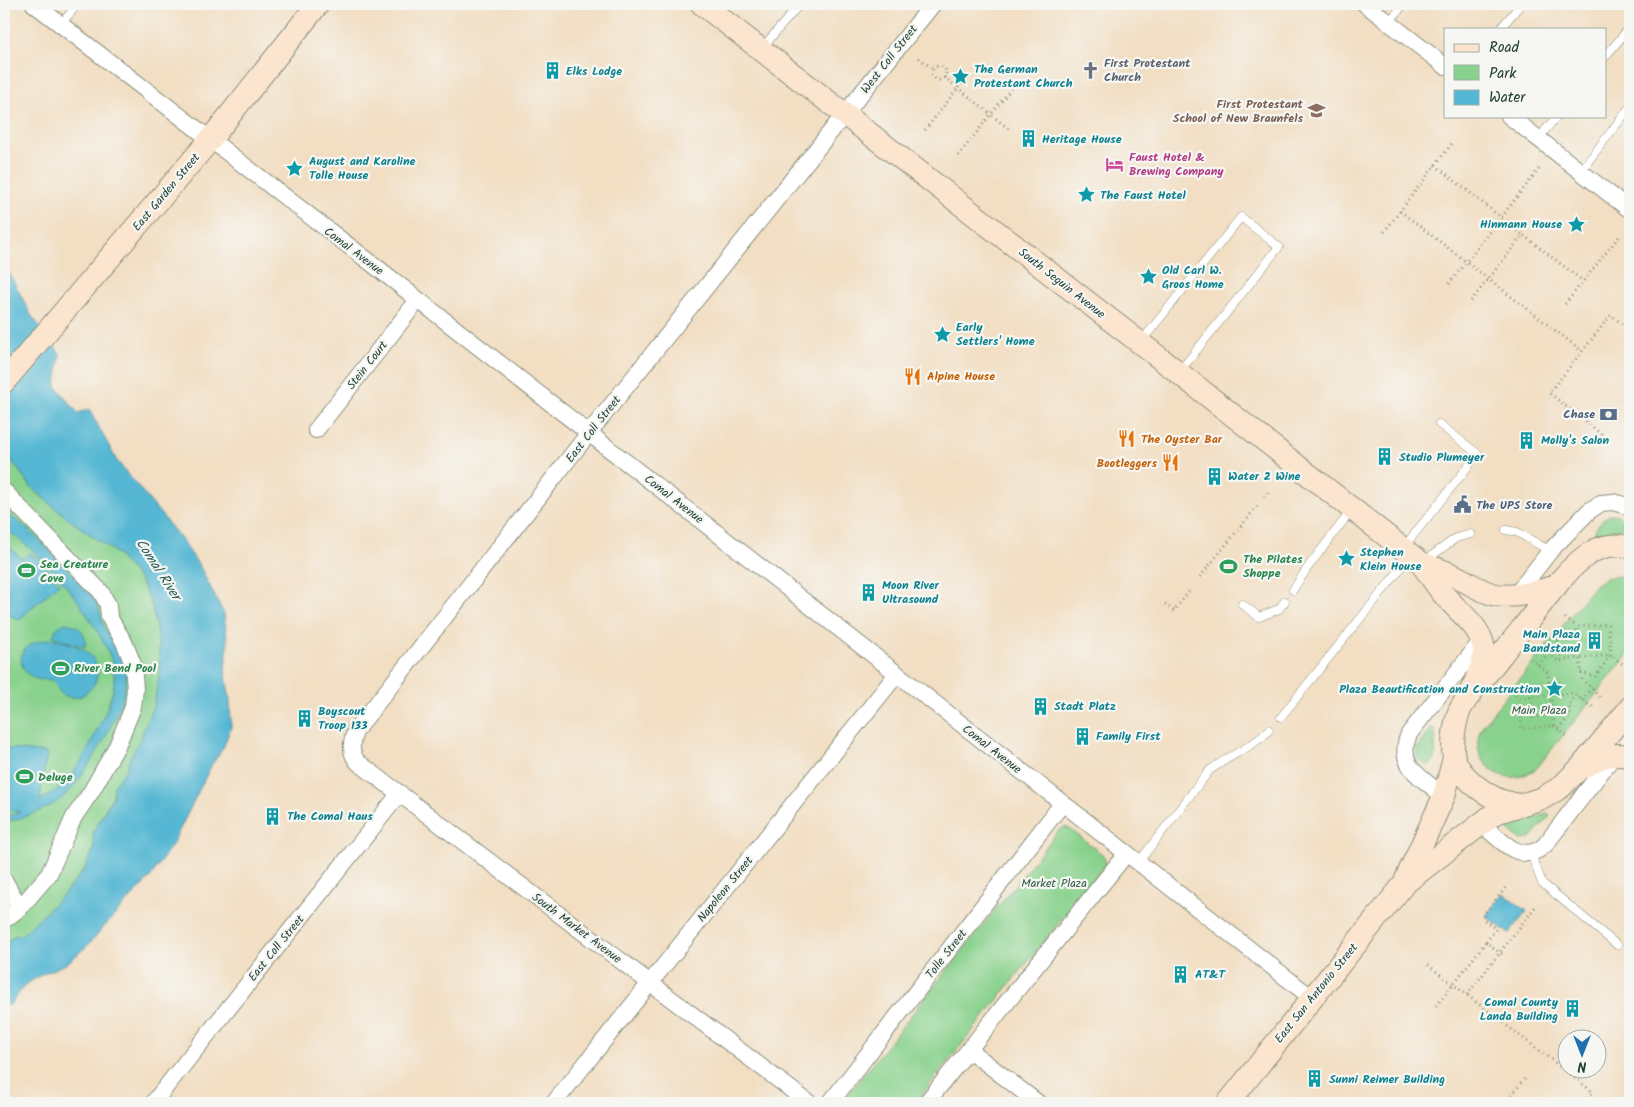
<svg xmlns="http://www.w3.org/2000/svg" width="1634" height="1107" viewBox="0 0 1634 1107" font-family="Kalam,sans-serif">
<rect width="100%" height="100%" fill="#f6f6f2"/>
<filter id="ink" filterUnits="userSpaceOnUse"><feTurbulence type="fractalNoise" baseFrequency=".02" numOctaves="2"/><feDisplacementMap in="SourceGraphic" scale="10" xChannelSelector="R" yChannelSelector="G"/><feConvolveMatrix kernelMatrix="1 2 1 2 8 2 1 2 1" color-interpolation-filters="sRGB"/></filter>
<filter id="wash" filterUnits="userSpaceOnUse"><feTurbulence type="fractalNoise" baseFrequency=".0096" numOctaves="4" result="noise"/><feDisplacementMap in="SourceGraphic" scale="20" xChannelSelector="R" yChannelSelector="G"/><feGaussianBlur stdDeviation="1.12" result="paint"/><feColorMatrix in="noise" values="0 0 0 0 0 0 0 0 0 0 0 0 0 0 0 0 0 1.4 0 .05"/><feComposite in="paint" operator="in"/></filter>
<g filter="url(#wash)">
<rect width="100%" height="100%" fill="#f2dec2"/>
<g fill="#89d28d" stroke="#548860">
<polygon points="4,451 33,489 70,520 116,553 140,580 152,606 159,645 160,673 154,704 140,739 130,758 126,770 115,785 113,796 93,832 94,849 84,870 64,894 22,936 16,935 4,944"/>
<path d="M 1613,514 C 1621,515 1625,520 1621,528 L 1615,531 L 1594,534 C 1596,526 1604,516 1613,514 Z"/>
<path d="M 1627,575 L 1630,577 L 1630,652 L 1536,769 C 1529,773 1523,777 1514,777 C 1494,778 1476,760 1478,739 C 1478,734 1481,729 1483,725 L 1596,584 L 1606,578 Z"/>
<polygon points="1432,727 1435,730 1435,759 1431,764 1426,765 1417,758 1416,749"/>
<polygon points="1547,814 1550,816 1530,839 1521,840 1509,830 1509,825 1511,823 1529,820"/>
<polygon points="1065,827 1070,829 1102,854 1105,859 1105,865 915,1103 841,1103 1059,830"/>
</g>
<g fill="#54b7d3" stroke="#3a7a84">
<polygon points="4,263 31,315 60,354 56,386 78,413 89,409 117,461 182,540 200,567 224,614 228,646 225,670 230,700 231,727 223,748 211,766 172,845 149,879 112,918 87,946 66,964 42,974 25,985 10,1005 4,1005 4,944 16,935 22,935 64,894 84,870 94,849 93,832 113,797 114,785 126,770 130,758 140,739 154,704 160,673 159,645 152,606 140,580 116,553 70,520 33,489 4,451"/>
<path d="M 4,513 C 26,524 43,544 61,563 C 73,575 87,587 96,602 C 101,611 101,622 106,631 C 114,645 124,654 126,671 C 131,702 86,776 63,797 C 47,811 23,817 4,823 L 4,818 L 20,812 L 18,811 L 4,812 L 4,748 L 47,753 L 40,800 C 63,791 82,763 92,741 C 100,723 113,701 114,681 C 116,665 108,651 101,638 C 77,594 45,557 4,528 Z"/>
<polygon points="4,542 22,559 31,553 60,583 28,611 20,620 4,613"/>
<path d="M 65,623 C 79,625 87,632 85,647 L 53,637 C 55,629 57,627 65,623 Z"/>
<path d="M 51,639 C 132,651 88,714 61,693 C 57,689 56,684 53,680 C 46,679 38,681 32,677 C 28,675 24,670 22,665 C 17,646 36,641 51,639 Z"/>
<polygon points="1503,893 1527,911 1509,934 1486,916"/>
</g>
</g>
<g filter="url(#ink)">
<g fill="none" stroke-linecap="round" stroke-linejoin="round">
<defs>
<g id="lane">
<polyline points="1389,22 1404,4"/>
<polyline points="61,24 78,4"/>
<polyline points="1500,29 1521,4"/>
<polyline points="762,48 800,4"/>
<polyline points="1605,57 1630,27"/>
<polyline points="1538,139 1557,116"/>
<polyline points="1580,172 1630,107"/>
<polyline points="1141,342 1241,217 1279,247 1180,371"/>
<polyline points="1506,530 1517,532 1550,551"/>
<polyline points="1404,547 1478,454 1439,424"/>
<polyline points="1426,560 1456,538 1471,534"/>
<polyline points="1293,590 1308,567 1351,511"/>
<polyline points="1242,604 1259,617 1279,609 1285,601"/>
<polyline points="1281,717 1410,557"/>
<polyline points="1531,854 1542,883 1617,945"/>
<path d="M 1138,863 L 1209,771 C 1225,758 1258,744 1269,730"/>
</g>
<g id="street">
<polyline points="34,4 375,266 1312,998"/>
<polyline points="1365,4 1445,66"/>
<polyline points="1509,116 1630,210"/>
<polyline points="316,430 418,300"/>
<polyline points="4,491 101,592 108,605 109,617 124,642 133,664 135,689 133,707 117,746 91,792 74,817 49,874 20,908 4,920"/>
<polyline points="1515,596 1550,551 1589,511 1601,503 1613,502 1627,506 1630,509"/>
<path d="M 1444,796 C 1423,779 1395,766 1409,734 L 1482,640"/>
<path d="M 1481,823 C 1498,838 1522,867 1545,845 L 1615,754"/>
<polyline points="4,880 20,908"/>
<polyline points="969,1050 1038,1103"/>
<polyline points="153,1103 400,793"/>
<polyline points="554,1103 897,674"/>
<path d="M 809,1103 L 359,763 C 349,754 351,741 356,730 L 589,433 L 933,4"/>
<polyline points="830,1103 1062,804"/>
<polyline points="926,1103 1126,854"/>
</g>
<g id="secondary">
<path d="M 702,4 L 1179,373 L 1421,563 C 1429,574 1436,585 1444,595 C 1459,613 1486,629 1484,656 C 1482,670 1474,683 1469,696"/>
<polyline points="4,382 210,140 318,4"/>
<path d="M 1421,563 C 1433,568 1446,571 1457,577 C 1470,583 1481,592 1496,595 C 1516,598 1537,592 1556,586"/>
<path d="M 1584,767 C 1603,756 1608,753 1630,756"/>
<path d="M 1519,805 C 1512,803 1503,802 1497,799 C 1481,792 1458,774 1454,757 C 1451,746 1455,723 1459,712 C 1464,700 1475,688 1483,678 C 1496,662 1508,646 1521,630 C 1540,607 1565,569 1590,553 C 1602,546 1616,544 1630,547"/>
<polyline points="1406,879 1444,796 1454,758"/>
<polyline points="1228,1103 1405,883 1495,813 1543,798 1561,787 1580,768 1630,708"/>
</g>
</defs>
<use href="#lane" stroke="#888e7b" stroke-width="9"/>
<use href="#street" stroke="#888e7b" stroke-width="18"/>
<use href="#secondary" stroke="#888e7b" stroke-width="24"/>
<g stroke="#888e7b" stroke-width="3" stroke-dasharray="1 4" stroke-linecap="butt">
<polyline points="919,58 933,69"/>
<circle cx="939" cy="73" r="7"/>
<polyline points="965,79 958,88 1009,129"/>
<polyline points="925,130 958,88 944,77"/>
<polyline points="958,156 1011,89"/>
<polyline points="1435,165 1523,235"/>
<polyline points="1400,211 1582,351"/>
<polyline points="1384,232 1453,142"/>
<polyline points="1449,284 1539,169"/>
<polyline points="1471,301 1523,235 1583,281"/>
<polyline points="1565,304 1621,234"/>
<polyline points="1600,442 1604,436 1549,393 1611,315 1625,326 1630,319"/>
<polyline points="1264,497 1270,490"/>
<polyline points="1200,577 1258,505"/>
<polyline points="1165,604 1174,611 1190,590"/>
<polyline points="1565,618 1577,627"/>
<polygon points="1608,624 1611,655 1580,658 1577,627"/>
<polyline points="1553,632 1560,645 1561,660"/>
<polyline points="1541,647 1558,661 1580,658 1582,680 1592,688 1600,698"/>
<polyline points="1531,659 1548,673 1550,695 1572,693 1593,707"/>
<polyline points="1538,665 1548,653"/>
<polyline points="1581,672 1595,677 1611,655 1625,666"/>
<polyline points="1507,689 1519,698"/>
<polygon points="1550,695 1554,726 1522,729 1519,698"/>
<polyline points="1531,697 1533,717 1552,715"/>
<polyline points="1582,700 1592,688"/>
<polyline points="1554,726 1568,737"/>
<polyline points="1558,729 1570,716 1569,705 1575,695"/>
<polyline points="1486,942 1496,929 1484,920 1484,914 1507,886"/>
<polyline points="1428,965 1593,1092 1585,1103"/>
<polyline points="1467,995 1536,906"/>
<polyline points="1436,1006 1486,942 1504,956"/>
<polyline points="1505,1103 1527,1076"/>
<polyline points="1555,1103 1558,1100"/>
</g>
<use href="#lane" stroke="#fff" stroke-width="8"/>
<use href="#street" stroke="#fff" stroke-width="16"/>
<use href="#secondary" stroke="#fce5cf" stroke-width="22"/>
</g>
</g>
<defs>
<symbol id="church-bare" viewBox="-9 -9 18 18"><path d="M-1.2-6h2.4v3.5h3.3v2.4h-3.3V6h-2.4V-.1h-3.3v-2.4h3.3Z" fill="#6b7280" stroke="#f6f6f2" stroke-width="2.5" paint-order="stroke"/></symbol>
<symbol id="building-bare" viewBox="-9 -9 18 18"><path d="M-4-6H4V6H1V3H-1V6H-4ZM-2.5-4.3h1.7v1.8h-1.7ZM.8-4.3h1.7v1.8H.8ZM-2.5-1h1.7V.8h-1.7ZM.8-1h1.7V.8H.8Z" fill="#0f9aa8" stroke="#f6f6f2" stroke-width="2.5" paint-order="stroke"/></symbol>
<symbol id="sight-bare" viewBox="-9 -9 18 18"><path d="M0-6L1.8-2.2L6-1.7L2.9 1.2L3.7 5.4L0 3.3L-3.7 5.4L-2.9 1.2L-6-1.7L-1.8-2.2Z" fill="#0f9aa8" stroke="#f6f6f2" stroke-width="2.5" paint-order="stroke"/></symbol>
<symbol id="school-bare" viewBox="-9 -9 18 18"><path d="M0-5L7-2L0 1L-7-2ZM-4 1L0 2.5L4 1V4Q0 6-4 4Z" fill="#8d6e63" stroke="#f6f6f2" stroke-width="2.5" paint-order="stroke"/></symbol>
<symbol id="hotel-bare" viewBox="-9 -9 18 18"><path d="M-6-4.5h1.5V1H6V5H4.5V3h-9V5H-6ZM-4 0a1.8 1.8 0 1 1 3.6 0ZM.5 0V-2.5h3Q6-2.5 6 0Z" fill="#d1479c" stroke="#f6f6f2" stroke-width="2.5" paint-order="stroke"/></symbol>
<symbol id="restaurant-bare" viewBox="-9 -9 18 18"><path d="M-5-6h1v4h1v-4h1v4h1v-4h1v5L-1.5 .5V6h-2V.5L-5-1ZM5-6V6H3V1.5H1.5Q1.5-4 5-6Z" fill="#e8710a" stroke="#f6f6f2" stroke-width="2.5" paint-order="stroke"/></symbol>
<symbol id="bank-bare" viewBox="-9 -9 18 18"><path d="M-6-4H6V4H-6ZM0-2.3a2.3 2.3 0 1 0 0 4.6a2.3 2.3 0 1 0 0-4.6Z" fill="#5c6f8a" stroke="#f6f6f2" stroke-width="2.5" paint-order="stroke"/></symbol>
<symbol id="civic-bare" viewBox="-9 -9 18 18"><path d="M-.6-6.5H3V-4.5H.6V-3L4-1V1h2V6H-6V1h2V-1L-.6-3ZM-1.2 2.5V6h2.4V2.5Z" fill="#5c6f8a" stroke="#f6f6f2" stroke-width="2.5" paint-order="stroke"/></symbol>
<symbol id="stadium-bare" viewBox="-9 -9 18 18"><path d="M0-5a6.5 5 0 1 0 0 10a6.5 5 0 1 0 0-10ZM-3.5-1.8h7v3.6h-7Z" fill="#2e9e5b" stroke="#f6f6f2" stroke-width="2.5" paint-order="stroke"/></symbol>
</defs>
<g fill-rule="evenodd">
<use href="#church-bare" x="1078" y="58" width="25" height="25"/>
<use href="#building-bare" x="540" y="58" width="25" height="25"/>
<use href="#sight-bare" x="948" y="64" width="25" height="25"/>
<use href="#school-bare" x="1304" y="98" width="25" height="25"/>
<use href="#building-bare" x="1016" y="126" width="25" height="25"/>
<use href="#hotel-bare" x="1102" y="152" width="25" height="25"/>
<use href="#sight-bare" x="282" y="156" width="25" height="25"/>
<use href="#sight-bare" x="1074" y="182" width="25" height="25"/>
<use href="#sight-bare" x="1564" y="212" width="25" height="25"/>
<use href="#sight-bare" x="1136" y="264" width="25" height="25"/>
<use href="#sight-bare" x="930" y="322" width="25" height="25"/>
<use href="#restaurant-bare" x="900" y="364" width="25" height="25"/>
<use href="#bank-bare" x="1596" y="402" width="25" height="25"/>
<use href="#restaurant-bare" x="1114" y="426" width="25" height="25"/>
<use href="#building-bare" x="1514" y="428" width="25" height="25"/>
<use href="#building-bare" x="1372" y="444" width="25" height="25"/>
<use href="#restaurant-bare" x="1158" y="450" width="25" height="25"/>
<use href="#building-bare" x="1202" y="464" width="25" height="25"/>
<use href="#civic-bare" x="1450" y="492" width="25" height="25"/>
<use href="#sight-bare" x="1334" y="546" width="25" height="25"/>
<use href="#stadium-bare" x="1216" y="554" width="25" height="25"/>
<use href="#stadium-bare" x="14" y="558" width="25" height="25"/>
<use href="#building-bare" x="856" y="580" width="25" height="25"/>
<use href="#building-bare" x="1582" y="628" width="25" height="25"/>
<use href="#stadium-bare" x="48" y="656" width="25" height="25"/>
<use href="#sight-bare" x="1542" y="676" width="25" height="25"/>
<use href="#building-bare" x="1028" y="694" width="25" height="25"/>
<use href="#building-bare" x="292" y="706" width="25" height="25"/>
<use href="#building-bare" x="1070" y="724" width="25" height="25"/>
<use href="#stadium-bare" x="12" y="764" width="25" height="25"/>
<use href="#building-bare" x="260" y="804" width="25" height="25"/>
<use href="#building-bare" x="1168" y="962" width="25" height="25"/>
<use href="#building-bare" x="1560" y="996" width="25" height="25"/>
<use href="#building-bare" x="1302" y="1066" width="25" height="25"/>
</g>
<g text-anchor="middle" stroke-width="4.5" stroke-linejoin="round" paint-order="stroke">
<g font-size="12" fill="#1f3d34" stroke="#f6f6f2">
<text transform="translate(889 59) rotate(-52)" y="4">West Coll Street</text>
<text transform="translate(166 192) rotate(-50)" y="4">East Garden Street</text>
<text transform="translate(354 251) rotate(37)" y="4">Comal Avenue</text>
<text transform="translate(1062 283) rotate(38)" y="4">South Seguin Avenue</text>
<text transform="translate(367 365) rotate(-52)" y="4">Stein Court</text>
<text transform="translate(593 429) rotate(-52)" y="4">East Coll Street</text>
<text transform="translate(674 499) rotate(38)" y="4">Comal Avenue</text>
<text transform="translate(992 749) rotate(38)" y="4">Comal Avenue</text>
<text transform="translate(725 889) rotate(-51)" y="4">Napoleon Street</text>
<text transform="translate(577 928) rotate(37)" y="4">South Market Avenue</text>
<text transform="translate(276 948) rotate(-51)" y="4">East Coll Street</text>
<text transform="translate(946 954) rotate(-52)" y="4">Tolle Street</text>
<text transform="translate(1316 993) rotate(-51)" y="4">East San Antonio Street</text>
</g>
<g font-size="12" font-weight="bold" fill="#5b616d" stroke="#f6f6f2" text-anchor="start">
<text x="1104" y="67">First Protestant<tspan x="1104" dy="14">Church</tspan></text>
</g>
<g font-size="12" font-weight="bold" fill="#0d838f" stroke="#f6f6f2" text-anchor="start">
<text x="974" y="73">The German<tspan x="974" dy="14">Protestant Church</tspan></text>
<text x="566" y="75">Elks Lodge</text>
<text x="1042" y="143">Heritage House</text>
<text x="309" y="165">August and Karoline<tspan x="309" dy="14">Tolle House</tspan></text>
<text x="1100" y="199">The Faust Hotel</text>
<text x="1562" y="228" text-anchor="end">Hinmann House</text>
<text x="1162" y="274">Old Carl W.<tspan x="1162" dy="14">Groos Home</tspan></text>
<text x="956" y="331">Early<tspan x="956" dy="14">Settlers' Home</tspan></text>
<text x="1541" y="444">Molly's Salon</text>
<text x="1399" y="461">Studio Plumeyer</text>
<text x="1228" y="480">Water 2 Wine</text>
<text x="1360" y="556">Stephen<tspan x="1360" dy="14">Klein House</tspan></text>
<text x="882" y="589">Moon River<tspan x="882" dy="14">Ultrasound</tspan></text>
<text x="1580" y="638" text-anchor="end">Main Plaza<tspan x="1580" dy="14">Bandstand</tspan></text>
<text x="1540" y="693" text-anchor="end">Plaza Beautification and Construction</text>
<text x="1054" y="710">Stadt Platz</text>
<text x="318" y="715">Boyscout<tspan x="318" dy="14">Troop 133</tspan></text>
<text x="1096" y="740">Family First</text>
<text x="287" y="820">The Comal Haus</text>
<text x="1195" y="978">AT&amp;T</text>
<text x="1558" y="1006" text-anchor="end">Comal County<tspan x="1558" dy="14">Landa Building</tspan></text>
<text x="1329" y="1083">Sunni Reimer Building</text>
</g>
<g font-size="12" font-weight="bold" fill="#785e54" stroke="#f6f6f2" text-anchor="end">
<text x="1303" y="108">First Protestant<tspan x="1303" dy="14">School of New Braunfels</tspan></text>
</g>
<g font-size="12" font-weight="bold" fill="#b23c85" stroke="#f6f6f2" text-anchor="start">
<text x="1129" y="161">Faust Hotel &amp;<tspan x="1129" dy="14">Brewing Company</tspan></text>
</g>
<g font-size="12" font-weight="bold" fill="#c56008" stroke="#f6f6f2" text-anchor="start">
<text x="927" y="380">Alpine House</text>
<text x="1141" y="443">The Oyster Bar</text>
<text x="1157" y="467" text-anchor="end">Bootleggers</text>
</g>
<g font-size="12" font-weight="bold" fill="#4e5e75" stroke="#f6f6f2" text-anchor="end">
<text x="1595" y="418">Chase</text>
<text x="1476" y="509" text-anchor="start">The UPS Store</text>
</g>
<g font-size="12" font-weight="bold" fill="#27864d" stroke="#f6f6f2" text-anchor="start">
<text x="1243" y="563">The Pilates<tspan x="1243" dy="14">Shoppe</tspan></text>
<text x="40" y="568">Sea Creature<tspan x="40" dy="14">Cove</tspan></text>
<text x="74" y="672">River Bend Pool</text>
<text x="38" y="781">Deluge</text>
</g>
<g font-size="12" fill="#345b46" stroke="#f6f6f2">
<text x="1539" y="714">Main Plaza</text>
<text x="1054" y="887">Market Plaza</text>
</g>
<g font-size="14" font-style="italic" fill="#2c5c5c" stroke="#f6f6f2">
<text transform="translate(159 569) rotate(57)" y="5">Comal River</text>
</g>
</g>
<rect width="1634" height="1107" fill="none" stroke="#f6f6f2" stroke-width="20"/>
<rect x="1444" y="28" width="162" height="90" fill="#f6f6f2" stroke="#a0aca6"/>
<rect x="1454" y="44" width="25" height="8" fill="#fce5cf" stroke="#a0aca6"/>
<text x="1489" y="52" font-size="15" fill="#1f3d34">Road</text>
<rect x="1454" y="65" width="25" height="15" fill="#89d28d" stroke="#a0aca6"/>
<text x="1489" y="78" font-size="15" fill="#1f3d34">Park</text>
<rect x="1454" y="90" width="25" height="15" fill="#54b7d3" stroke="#a0aca6"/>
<text x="1489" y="102" font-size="15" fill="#1f3d34">Water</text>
<g transform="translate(1582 1054) rotate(180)"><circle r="24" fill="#f6f6f2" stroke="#a0aca6"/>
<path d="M0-4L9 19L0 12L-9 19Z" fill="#1f6fb2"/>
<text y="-8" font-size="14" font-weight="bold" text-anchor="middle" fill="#1f3d34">N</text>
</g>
</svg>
